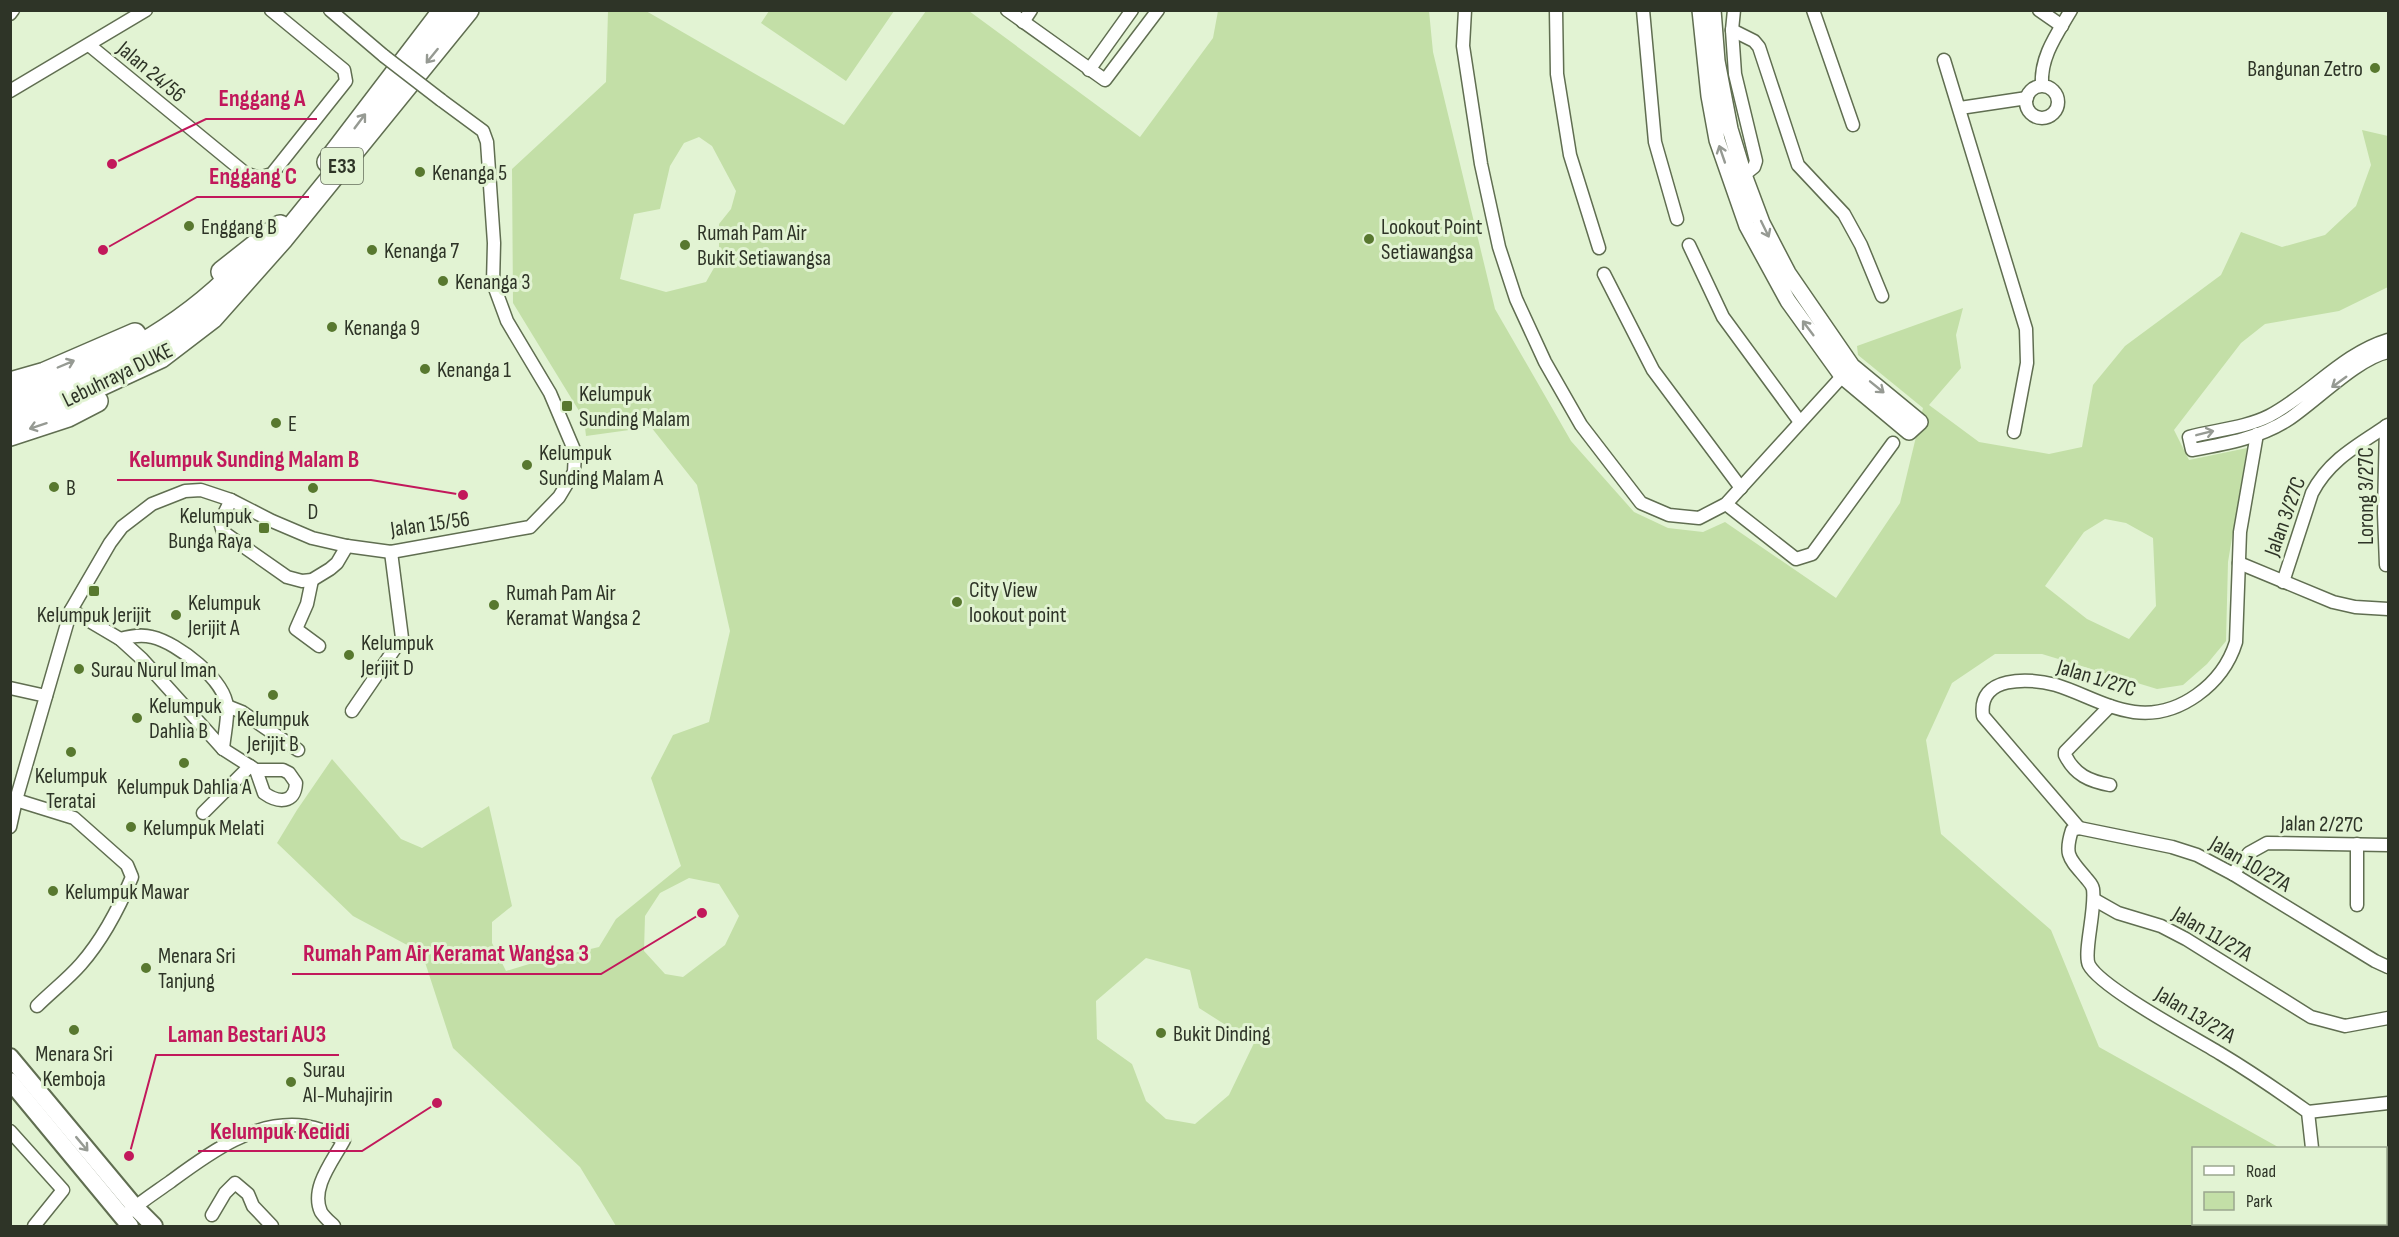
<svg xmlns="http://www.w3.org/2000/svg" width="2399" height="1237" viewBox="0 0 2399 1237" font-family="'Sofia Sans Condensed',sans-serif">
<rect width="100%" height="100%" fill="#e2f3d3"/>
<g fill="#c3dfa7" fill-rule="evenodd">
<path d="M 608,11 L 646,11 L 844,125 L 926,11 L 969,11 L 1140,137 L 1213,38 L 1218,11 L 1429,11 L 1433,52 L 1495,309 L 1571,441 L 1634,512 L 1668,528 L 1703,532 L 1725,522 L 1836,598 L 1900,503 L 1923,408 L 1858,355 L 1857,346 L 1963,308 L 1956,335 L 1961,368 L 1929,405 L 1979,442 L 2049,454 L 2082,447 L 2093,385 L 2125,346 L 2221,275 L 2241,232 L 2282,247 L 2325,235 L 2356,206 L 2371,165 L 2362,130 L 2388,136 L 2388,287 L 2339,311 L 2265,324 L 2241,343 L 2174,430 L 2189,460 L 2247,448 L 2228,562 L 2226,641 L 2207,664 L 2183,685 L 2157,689 L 2042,654 L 1995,654 L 1952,683 L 1926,740 L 1941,834 L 2051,930 L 2099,1047 L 2278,1147 L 2194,1148 L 2194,1224 L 2305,1224 L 2306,1226 L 616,1226 L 580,1167 L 453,1048 L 422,953 L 353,916 L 277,843 L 297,810 L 332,759 L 401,839 L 422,848 L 489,806 L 512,906 L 492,922 L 492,943 L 506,971 L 539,961 L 599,947 L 616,919 L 681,866 L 651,778 L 673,735 L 709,722 L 730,631 L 697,485 L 651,427 L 586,436 L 584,419 L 513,303 L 512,169 L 606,82 ZM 699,137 L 712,146 L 736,191 L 731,209 L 719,224 L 719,259 L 706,282 L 666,292 L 620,279 L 634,214 L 660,209 L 670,166 L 684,143 ZM 2105,519 L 2126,523 L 2153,538 L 2156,606 L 2129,639 L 2087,619 L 2045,586 L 2084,532 ZM 689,878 L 719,884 L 739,916 L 725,945 L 683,977 L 665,974 L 644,951 L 645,916 L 660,893 ZM 1146,958 L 1190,970 L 1199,1008 L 1254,1043 L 1229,1095 L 1195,1124 L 1166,1119 L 1146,1101 L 1132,1064 L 1097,1039 L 1096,1001 Z"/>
<polygon points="769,11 769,10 894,11 846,81 761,23"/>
</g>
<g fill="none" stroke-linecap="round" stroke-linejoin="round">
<defs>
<g id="minor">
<polyline points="330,10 384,56"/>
<polyline points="1007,10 1105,80 1158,10"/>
<polyline points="1465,10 1463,46 1481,164 1499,247 1516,299 1545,362 1581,425 1641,503 1669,515 1699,518 1726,504 1847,371"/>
<polyline points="1556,10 1557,74 1570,155 1599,248"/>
<polyline points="1643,10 1655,142 1677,219"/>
<polyline points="1734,10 1732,30 1735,74 1756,161 1754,167 1744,175"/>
<polyline points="1813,10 1853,125"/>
<polyline points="2039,10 2062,26"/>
<polyline points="10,14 13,10"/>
<polyline points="1023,22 1031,10"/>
<polyline points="1732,30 1754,41 1759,47 1798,165 1844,214 1861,245 1882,296"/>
<polyline points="89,45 245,173 259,178 272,174 346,81 344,70 271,10"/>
<polyline points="1944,60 2026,329 2027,363 2014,432"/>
<polyline points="1089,70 1132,10"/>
<path d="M 2042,85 C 2040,57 2057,34 2071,10"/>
<circle cx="2042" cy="102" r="16"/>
<polyline points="10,91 146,10"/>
<polyline points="1960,108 2027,98"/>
<polyline points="1689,245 1723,317 1800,422"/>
<polyline points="1604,274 1653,370 1741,488"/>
<path d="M 2388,340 C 2342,354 2311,394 2269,416 C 2245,428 2215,430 2189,437 L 2192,450 C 2225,444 2260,438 2289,419 C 2316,401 2358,358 2388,352"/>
<polyline points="231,500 220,522 223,532 287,577 302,581 312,580 330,569 337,563 347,546"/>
<polyline points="1726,504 1796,559 1812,554 1893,443"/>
<polyline points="2239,563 2333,602 2355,607 2388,609"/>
<polyline points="2386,565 2384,513 2386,426"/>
<polyline points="312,580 307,604 296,629 319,646"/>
<path d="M 2283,582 L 2312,493 C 2329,460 2358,445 2388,425"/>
<path d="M 71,610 L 120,639 L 142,659 L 223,749 L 256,770 L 283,770 L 289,773 L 296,783 C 295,804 278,803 264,793 L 256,770"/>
<path d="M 120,639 C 131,636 141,634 152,637 C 178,643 225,680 227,707 C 228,720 224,736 223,749"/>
<polyline points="10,688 46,696"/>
<polyline points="227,706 242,712 298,750"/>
<polyline points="352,711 402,638 391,552"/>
<path d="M 2110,785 C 2089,781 2075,775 2065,755 L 2065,752 L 2110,706"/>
<path d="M 16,800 L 74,818 L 127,865 L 132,877 C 119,908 103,939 81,964 C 68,979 51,992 37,1006"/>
<polyline points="203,813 250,766"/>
<polyline points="10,827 16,800 71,610 110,543 122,527 152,504 185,491 201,490 231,500 272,521 312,538 347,546 391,552 530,527 559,497 574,472 575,452 550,393 507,321 493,283 494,243 487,142 483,131 441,100"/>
<path d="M 2079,828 L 1983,716 C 1977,675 2029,678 2056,685 C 2082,693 2106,708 2134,712 C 2179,718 2223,684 2236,642 L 2240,532 L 2257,434"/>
<path d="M 2079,828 L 2072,830 C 2064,855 2069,858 2086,878 C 2089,882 2092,884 2093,889 C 2096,910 2083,953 2089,965 C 2101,988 2195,1038 2221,1054 C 2251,1072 2280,1092 2308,1112 L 2312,1148"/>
<polyline points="2079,828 2172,847 2197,855 2233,874 2375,961 2388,967"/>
<polyline points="2233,874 2249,853 2267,843 2388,845"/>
<polyline points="2095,900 2118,913 2161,926 2186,939 2311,1017 2345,1026 2388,1018"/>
<polyline points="2357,905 2357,844"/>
<polyline points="2308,1112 2388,1103"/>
<polyline points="10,1131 63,1190 34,1226"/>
<polyline points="2386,1175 2388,1175"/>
<path d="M 129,1212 C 142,1201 156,1192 170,1182 C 208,1154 254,1119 305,1126 C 319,1128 331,1133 344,1140 C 333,1161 310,1188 321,1212 C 324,1217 330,1222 334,1226"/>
<polyline points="212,1215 225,1193 235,1183 248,1194 253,1206 272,1226"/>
<polyline points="2322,1224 2322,1226"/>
</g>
<polyline id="tertiary" points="1700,10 1709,96 1717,140 1747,226 1788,301 1842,376 1909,432 1920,422 1852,366 1788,273 1762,223 1744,175 1730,129 1717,61 1713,10"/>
<g id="secondary">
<polyline points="10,1057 135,1207 154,1226"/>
<polyline points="10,1081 130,1226"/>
</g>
<g id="motorway">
<polyline points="328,162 444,10"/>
<polyline points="222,272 280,226"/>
<polyline points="10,383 45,373 135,334"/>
<path d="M 10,399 C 97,374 176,334 239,269"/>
<polyline points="10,417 79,395 161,357 212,318 283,238 468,10"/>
<polyline points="10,435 68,416 97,401"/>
</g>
</defs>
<use href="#minor" stroke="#606e51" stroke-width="15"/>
<use href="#tertiary" stroke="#606e51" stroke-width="18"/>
<use href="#secondary" stroke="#606e51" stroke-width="20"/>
<use href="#motorway" stroke="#606e51" stroke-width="24"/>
<use href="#minor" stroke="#fff" stroke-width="12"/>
<use href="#tertiary" stroke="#fff" stroke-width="15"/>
<use href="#secondary" stroke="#fff" stroke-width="16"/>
<use href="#motorway" stroke="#fff" stroke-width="21"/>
<defs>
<polyline id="minor-bridge" points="384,56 441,100"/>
</defs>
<use href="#minor-bridge" stroke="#606e51" stroke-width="15" stroke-linecap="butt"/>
<use href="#minor-bridge" stroke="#fff" stroke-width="12"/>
</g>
<defs><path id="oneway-shaft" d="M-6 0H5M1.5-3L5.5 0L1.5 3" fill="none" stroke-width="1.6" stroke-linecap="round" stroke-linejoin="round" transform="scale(1.5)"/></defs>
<g stroke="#969a93">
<use href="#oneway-shaft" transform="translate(432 56) rotate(129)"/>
<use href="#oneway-shaft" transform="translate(360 121) rotate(-53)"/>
<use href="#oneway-shaft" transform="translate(1722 154) rotate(-109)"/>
<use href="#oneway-shaft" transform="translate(1765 229) rotate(64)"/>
<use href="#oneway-shaft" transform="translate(1808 328) rotate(-127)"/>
<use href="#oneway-shaft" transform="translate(66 364) rotate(-23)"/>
<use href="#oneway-shaft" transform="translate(2339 382) rotate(144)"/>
<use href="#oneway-shaft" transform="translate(1877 387) rotate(39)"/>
<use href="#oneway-shaft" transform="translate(38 426) rotate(162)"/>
<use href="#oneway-shaft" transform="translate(2205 433) rotate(-14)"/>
<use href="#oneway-shaft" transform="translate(82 1144) rotate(50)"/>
</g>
<g fill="#58782f" stroke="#e2f3d3" stroke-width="2">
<circle cx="2375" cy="68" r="6"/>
<circle cx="420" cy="172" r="6"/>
<circle cx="189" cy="226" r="6"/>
<circle cx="1369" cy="239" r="6"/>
<circle cx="685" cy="245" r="6"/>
<circle cx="372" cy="250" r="6"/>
<circle cx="443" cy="281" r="6"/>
<circle cx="332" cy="327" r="6"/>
<circle cx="425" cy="369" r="6"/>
<rect x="561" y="400" width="12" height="12" rx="3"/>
<circle cx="276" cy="423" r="6"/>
<circle cx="527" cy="465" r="6"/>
<circle cx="54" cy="487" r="6"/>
<circle cx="313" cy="488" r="6"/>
<rect x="258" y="522" width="12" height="12" rx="3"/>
<rect x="88" y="585" width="12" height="12" rx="3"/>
<circle cx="957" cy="602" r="6"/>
<circle cx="494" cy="605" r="6"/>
<circle cx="176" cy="615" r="6"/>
<circle cx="349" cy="655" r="6"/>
<circle cx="79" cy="669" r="6"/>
<circle cx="273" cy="695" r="6"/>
<circle cx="137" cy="718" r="6"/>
<circle cx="71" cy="752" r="6"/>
<circle cx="184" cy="763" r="6"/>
<circle cx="131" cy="827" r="6"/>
<circle cx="53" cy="891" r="6"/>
<circle cx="146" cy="968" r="6"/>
<circle cx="74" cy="1030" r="6"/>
<circle cx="1161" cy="1033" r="6"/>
<circle cx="291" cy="1082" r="6"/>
</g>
<g text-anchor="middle" stroke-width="6" stroke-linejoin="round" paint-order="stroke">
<rect fill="#e2f3d3" stroke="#646d5b" stroke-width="1.5" x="321" y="148" width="42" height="36" rx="4.5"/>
<g font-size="21" font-weight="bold" fill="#2e3427">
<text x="342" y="173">E33</text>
</g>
<g font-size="22" fill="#2e3427" stroke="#e2f3d3" text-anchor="start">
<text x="2363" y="76" text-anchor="end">Bangunan Zetro</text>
<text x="432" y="180">Kenanga 5</text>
<text x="201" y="234">Enggang B</text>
<text x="1381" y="234">Lookout Point<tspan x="1381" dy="25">Setiawangsa</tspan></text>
<text x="697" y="240">Rumah Pam Air<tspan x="697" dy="25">Bukit Setiawangsa</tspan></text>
<text x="384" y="258">Kenanga 7</text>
<text x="455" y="289">Kenanga 3</text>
<text x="344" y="335">Kenanga 9</text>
<text x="437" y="377">Kenanga 1</text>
<text x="579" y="401">Kelumpuk<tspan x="579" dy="25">Sunding Malam</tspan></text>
<text x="288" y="431">E</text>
<text x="539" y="460">Kelumpuk<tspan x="539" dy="25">Sunding Malam A</tspan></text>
<text x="66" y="495">B</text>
<text x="313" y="519" text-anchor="middle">D</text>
<text x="252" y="523" text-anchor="end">Kelumpuk<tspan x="252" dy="25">Bunga Raya</tspan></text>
<text x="969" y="597">City View<tspan x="969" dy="25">lookout point</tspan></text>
<text x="506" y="600">Rumah Pam Air<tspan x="506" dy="25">Keramat Wangsa 2</tspan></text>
<text x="188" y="610">Kelumpuk<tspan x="188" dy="25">Jerijit A</tspan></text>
<text x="94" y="622" text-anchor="middle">Kelumpuk Jerijit</text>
<text x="361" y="650">Kelumpuk<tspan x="361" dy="25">Jerijit D</tspan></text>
<text x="91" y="677">Surau Nurul Iman</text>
<text x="149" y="713">Kelumpuk<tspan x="149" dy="25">Dahlia B</tspan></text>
<text x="273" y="726" text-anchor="middle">Kelumpuk<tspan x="273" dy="25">Jerijit B</tspan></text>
<text x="71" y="783" text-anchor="middle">Kelumpuk<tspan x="71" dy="25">Teratai</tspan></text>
<text x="184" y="794" text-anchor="middle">Kelumpuk Dahlia A</text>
<text x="143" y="835">Kelumpuk Melati</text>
<text x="65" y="899">Kelumpuk Mawar</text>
<text x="158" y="963">Menara Sri<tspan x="158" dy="25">Tanjung</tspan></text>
<text x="1173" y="1041">Bukit Dinding</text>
<text x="74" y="1061" text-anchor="middle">Menara Sri<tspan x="74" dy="25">Kemboja</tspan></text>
<text x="303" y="1077">Surau<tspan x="303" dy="25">Al-Muhajirin</tspan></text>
</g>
<g font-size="22" fill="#2e3427" stroke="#e2f3d3">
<text transform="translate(152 71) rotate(40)" y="8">Jalan 24/56</text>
<text transform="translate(117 374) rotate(-26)" y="8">Lebuhraya DUKE</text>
<text transform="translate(2365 496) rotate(-90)" y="8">Lorong 3/27C</text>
<text transform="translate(2284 516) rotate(-70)" y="8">Jalan 3/27C</text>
<text transform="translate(430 523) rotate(-8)" y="8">Jalan 15/56</text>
<text transform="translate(2097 677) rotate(17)" y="8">Jalan 1/27C</text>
<text transform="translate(2322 823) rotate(1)" y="8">Jalan 2/27C</text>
<text transform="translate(2251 863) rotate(30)" y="8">Jalan 10/27A</text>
<text transform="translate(2213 933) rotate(30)" y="8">Jalan 11/27A</text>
<text transform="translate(2196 1014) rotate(31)" y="8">Jalan 13/27A</text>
</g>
</g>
<path fill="none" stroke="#c2185b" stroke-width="2" d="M112 164L206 119H317M103 250L197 197H309M463 495L371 480H117M702 913L601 974H292M129 1156L156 1055H339M437 1103L362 1151H198"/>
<g fill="#c2185b" stroke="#e2f3d3" stroke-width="2">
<circle cx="112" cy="164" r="6"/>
<circle cx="103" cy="250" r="6"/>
<circle cx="463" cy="495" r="6"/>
<circle cx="702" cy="913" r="6"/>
<circle cx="129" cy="1156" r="6"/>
<circle cx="437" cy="1103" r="6"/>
</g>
<g font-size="24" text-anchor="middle" font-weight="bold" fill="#c2185b" stroke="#e2f3d3" stroke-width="6" stroke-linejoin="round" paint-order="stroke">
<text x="262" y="106">Enggang A</text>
<text x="253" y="184">Enggang C</text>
<text x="244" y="467">Kelumpuk Sunding Malam B</text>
<text x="446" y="961">Rumah Pam Air Keramat Wangsa 3</text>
<text x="247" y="1042">Laman Bestari AU3</text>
<text x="280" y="1139">Kelumpuk Kedidi</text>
</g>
<rect width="2399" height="1237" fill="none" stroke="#2e3427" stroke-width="24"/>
<rect x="2192" y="1147" width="195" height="78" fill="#e2f3d3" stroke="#9aa78e" stroke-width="1.5"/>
<rect x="2204" y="1166" width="30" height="9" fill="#ffffff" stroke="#9aa78e" stroke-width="1.5"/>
<text x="2246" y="1177" font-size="18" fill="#2e3427">Road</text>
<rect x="2204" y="1192" width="30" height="18" fill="#c3dfa7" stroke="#9aa78e" stroke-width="1.5"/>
<text x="2246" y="1207" font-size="18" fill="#2e3427">Park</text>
</svg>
